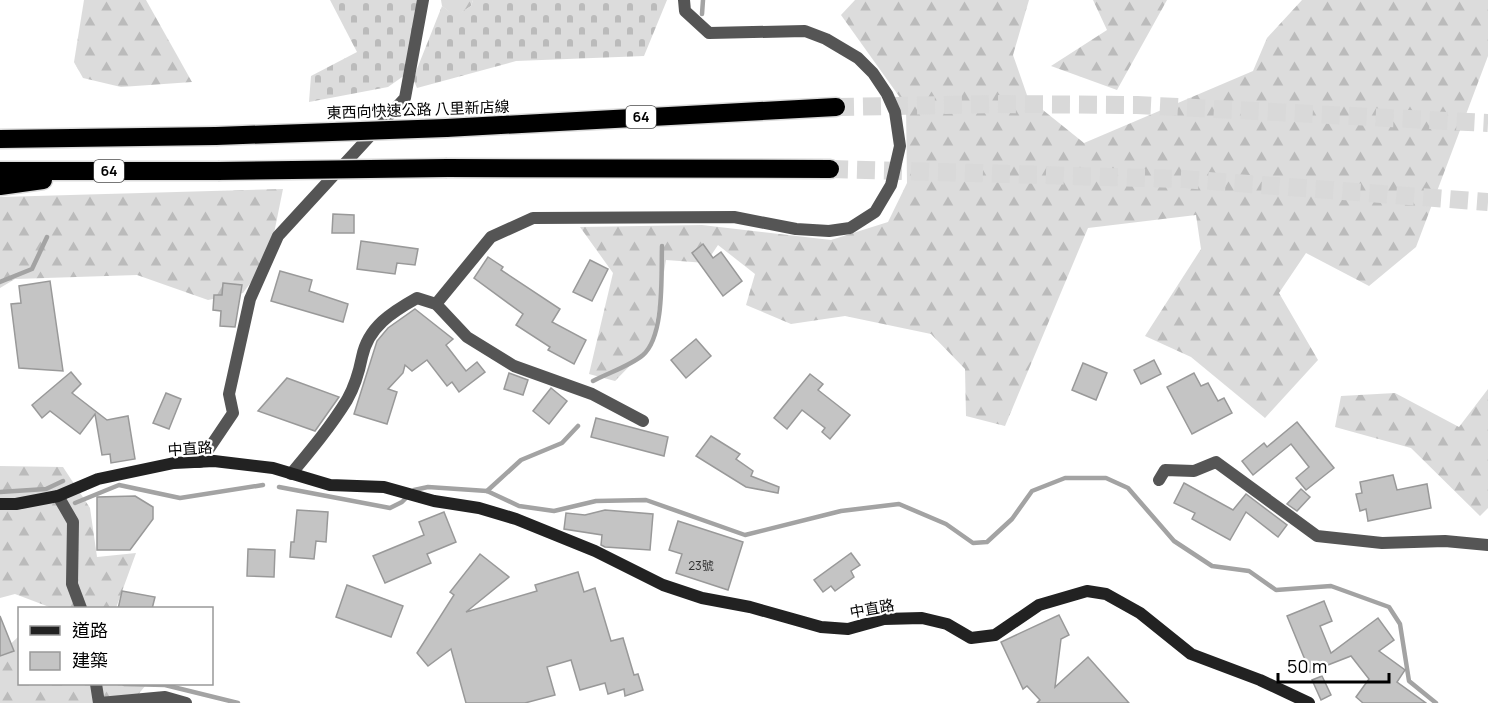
<svg xmlns="http://www.w3.org/2000/svg" width="1488" height="703" viewBox="0 0 1488 703" font-family="Manrope,'Noto Sans TC',sans-serif">
<defs>
<pattern id="forest-firs" width="22" height="20" patternUnits="userSpaceOnUse" patternTransform="scale(1.5)"><rect width="22" height="20" fill="#dcdcdc"/><path d="M5 1l3.5 6h-7zM16 11l3.5 6h-7z" fill="#bbb"/></pattern>
<pattern id="cemetery-stones" width="16" height="16" patternUnits="userSpaceOnUse" patternTransform="scale(1.5)"><rect width="16" height="16" fill="#dcdcdc"/><path d="M2 7V4a2 2 0 0 1 4 0v3zM10 15v-3a2 2 0 0 1 4 0v3z" fill="#bbb"/></pattern>
</defs>
<rect width="100%" height="100%" fill="#fff"/>
<g fill="url(#forest-firs)">
<polygon points="84,0 146,0 192,82 121,87 83,78 74,62"/>
<polygon points="441,0 473,0 471,6 455,17 442,6"/>
<polygon points="855,0 1029,0 1013,55 1028,98 1084,143 1253,71 1267,38 1302,0 1488,0 1488,56 1416,247 1369,286 1306,253 1279,293 1318,360 1265,418 1191,357 1145,336 1201,249 1196,215 1088,228 1005,426 966,416 965,369 931,334 845,316 791,324 746,305 755,274 718,245 706,263 666,260 652,343 615,381 589,374 613,273 580,227 702,225 831,240 888,222 907,183 906,106 841,15"/>
<polygon points="1093,0 1167,0 1117,90 1051,66 1107,30"/>
<polygon points="283,189 269,258 243,293 208,300 137,275 15,279 0,288 0,197"/>
<polygon points="1488,389 1488,508 1480,516 1411,448 1335,427 1341,396 1395,393 1459,427"/>
<polygon points="0,466 63,467 90,508 97,557 136,553 116,608 52,608 15,594 0,598"/>
<polygon points="19,636 20,684 146,685 131,703 0,703 0,654"/>
</g>
<g fill="url(#cemetery-stones)">
<polygon points="330,0 419,0 405,75 388,87 309,102 311,76 357,52"/>
<polygon points="473,0 667,0 644,56 516,61 417,88 413,79 442,6 455,16 471,6"/>
</g>
<g fill="none" stroke-linecap="round" stroke-linejoin="round">
<g stroke="#a3a3a3" stroke-width="4.5">
<polyline points="702,14 703,0"/>
<polyline points="0,282 32,269 47,237"/>
<path d="M 593,381 C 608,373 630,366 643,355 C 665,336 661,273 662,246"/>
<polyline points="279,487 390,508 402,502 414,490 428,487 487,491 519,506 554,511 596,501 646,500 745,535 841,511 899,504 946,524 973,543 987,542 1012,519 1032,491 1065,478 1106,478 1128,488 1174,541 1212,566 1249,571 1276,590 1331,586 1389,607 1400,624 1409,681 1436,703"/>
<polyline points="487,491 521,460 562,443 578,426"/>
<polyline points="0,492 46,489 63,481"/>
<polyline points="75,503 119,485 180,498 263,485"/>
<polyline points="124,684 165,685 238,703"/>
</g>
</g>
<g fill="#c4c4c4" stroke="#999" stroke-width="1.5">
<polygon points="333,214 354,215 354,233 332,233"/>
<polygon points="361,241 418,249 415,265 397,263 395,274 357,269"/>
<polygon points="703,244 713,258 721,252 742,281 723,296 692,253"/>
<polygon points="488,257 503,267 501,270 560,309 552,322 586,340 574,364 548,350 550,347 516,325 523,314 474,278"/>
<polygon points="590,260 608,269 592,301 573,292"/>
<polygon points="280,271 312,280 309,291 348,304 343,322 271,301"/>
<polygon points="50,281 63,371 19,368 11,304 21,303 19,286"/>
<polygon points="223,283 242,285 235,327 220,326 221,311 213,310 214,295 222,295"/>
<polygon points="415,309 453,339 446,345 466,371 477,362 485,372 459,392 452,382 447,386 427,360 412,371 405,365 403,373 388,389 397,392 387,424 354,414 377,341 388,328"/>
<polygon points="696,339 711,356 686,378 671,360"/>
<polygon points="1154,360 1161,374 1141,384 1134,370"/>
<polygon points="1083,363 1107,373 1096,400 1072,390"/>
<polygon points="71,372 81,384 72,393 107,420 128,416 135,459 111,463 110,454 102,455 95,414 80,434 50,411 42,418 32,405"/>
<polygon points="509,373 528,380 523,395 504,389"/>
<polygon points="1194,373 1201,386 1208,383 1218,401 1224,398 1232,413 1192,434 1167,387"/>
<polygon points="810,374 823,384 818,390 850,415 830,439 822,432 825,428 802,410 787,429 774,418"/>
<polygon points="287,378 339,397 315,431 258,411"/>
<polygon points="551,388 567,401 549,424 533,411"/>
<polygon points="166,393 181,399 169,429 153,423"/>
<polygon points="596,418 668,437 664,456 591,437"/>
<polygon points="1297,422 1334,468 1306,490 1296,478 1309,467 1291,444 1253,475 1242,461 1264,443 1267,447"/>
<polygon points="711,436 740,454 736,459 753,471 751,476 779,487 778,493 746,487 696,456"/>
<polygon points="1393,475 1397,490 1427,484 1431,508 1368,521 1366,509 1360,511 1356,494 1362,493 1360,482"/>
<polygon points="1184,483 1233,510 1246,494 1287,525 1278,537 1246,512 1230,540 1192,519 1195,513 1174,503"/>
<polygon points="1301,489 1310,497 1297,511 1287,504"/>
<polygon points="135,496 153,507 153,519 130,550 97,550 97,497"/>
<polygon points="297,510 328,512 326,542 316,541 314,559 290,557 291,542 294,542"/>
<polygon points="605,510 653,514 650,550 605,547 601,545 602,535 564,529 566,513 585,515"/>
<polygon points="444,512 456,542 427,554 431,563 385,583 373,556 424,535 419,522"/>
<polygon points="678,521 743,542 728,590 676,573 682,554 669,550"/>
<polygon points="248,549 275,550 274,577 247,576"/>
<polygon points="851,553 860,565 851,571 854,577 835,591 831,586 823,592 814,580"/>
<polygon points="480,554 509,577 466,612 537,591 535,585 578,572 584,592 595,588 611,641 623,638 634,675 638,674 643,690 625,696 624,689 608,694 605,683 580,690 571,660 547,667 555,695 525,703 466,703 451,649 428,666 417,653 454,595 450,592"/>
<polygon points="347,585 403,606 391,637 336,617"/>
<polygon points="122,591 155,597 152,609 118,609"/>
<polygon points="1324,601 1332,621 1320,626 1331,653 1378,618 1394,640 1379,651 1405,670 1397,682 1426,703 1363,703 1356,697 1369,679 1351,656 1310,672 1287,616"/>
<polygon points="1059,615 1069,635 1061,639 1055,687 1088,657 1129,703 1037,703 1040,700 1027,686 1023,689 1001,642"/>
<polygon points="0,616 14,651 0,656"/>
<polygon points="1322,676 1331,695 1321,700 1312,680"/>
</g>
<g fill="none" stroke-linecap="round" stroke-linejoin="round">
<g stroke="#d9d9d9" stroke-width="18" stroke-dasharray="18 9" stroke-linecap="butt">
<polyline points="836,107 996,104 1137,105 1488,123"/>
<polyline points="830,169 1183,179 1488,202"/>
</g>
<defs>
<g id="highway">
<polyline points="446,128 836,107"/>
<polyline points="0,139 216,136"/>
<polyline points="447,168 830,169"/>
<polyline points="0,171 218,171"/>
<polyline points="0,186 43,180"/>
</g>
</defs>
<use href="#highway" stroke="#dbdbdb" stroke-width="21"/>
<g stroke="#555" stroke-width="12">
<polyline points="436,304 491,237 533,218 734,217 796,229 829,231 850,228 875,212 891,185 900,146 895,112 887,94 873,73 858,58 826,39 805,31 709,33 685,11 684,0"/>
<polyline points="191,462 200,462 233,413 229,394 250,299 278,236 405,98 423,0"/>
<path d="M 291,474 C 311,450 331,426 347,400 C 355,386 359,372 362,357 C 368,327 392,312 417,298 L 436,304 L 467,337 L 514,366 L 592,394 L 643,421"/>
<polyline points="1159,480 1165,470 1194,471 1216,462 1317,536 1382,543 1445,541 1488,545"/>
<polyline points="58,496 73,522 72,584 81,608"/>
<polyline points="96,684 99,703"/>
<polyline points="100,703 165,697 186,703"/>
</g>
<polyline stroke="#222" stroke-width="12" points="0,504 16,504 58,496 98,479 174,463 214,461 273,468 330,485 384,487 434,501 479,508 516,519 595,551 663,585 702,598 750,607 821,627 848,629 884,619 922,618 947,624 971,638 995,635 1039,605 1087,591 1106,594 1140,613 1191,654 1260,680 1309,703"/>
<use href="#highway" stroke="#000" stroke-width="18"/>
<defs>
<g id="highway-bridge">
<polyline points="216,136 446,128"/>
<polyline points="218,171 447,168"/>
</g>
</defs>
<use href="#highway-bridge" stroke="#dbdbdb" stroke-width="21" stroke-linecap="butt"/>
<use href="#highway-bridge" stroke="#000" stroke-width="18"/>
</g>
<g text-anchor="middle" stroke-width="4.5" stroke-linejoin="round" paint-order="stroke">
<g font-size="12" fill="#313131">
<text x="701" y="570">23號</text>
</g>
<g fill="#fff" stroke="#4c4c4c" stroke-width="1.5">
<rect x="626" y="106" width="30" height="22" rx="4.5"/>
<rect x="94" y="160" width="30" height="22" rx="4.5"/>
</g>
<g font-size="14" font-weight="bold" fill="#000">
<text x="641" y="122">64</text>
<text x="109" y="176">64</text>
</g>
<g font-size="15" fill="#000" stroke="#fff">
<text transform="translate(418 110) rotate(-2)" y="5">東西向快速公路 八里新店線</text>
<text transform="translate(190 449) rotate(-4)" y="5">中直路</text>
<text transform="translate(872 609) rotate(-10)" y="5">中直路</text>
</g>
</g>
<rect x="18" y="607" width="195" height="78" fill="#ffffff" stroke="#999999" stroke-width="1.5"/>
<rect x="30" y="626" width="30" height="9" fill="#222222" stroke="#999999" stroke-width="1.5"/>
<text x="72" y="637" font-size="18" fill="#000000">道路</text>
<rect x="30" y="652" width="30" height="18" fill="#c4c4c4" stroke="#999999" stroke-width="1.5"/>
<text x="72" y="667" font-size="18" fill="#000000">建築</text>
<path d="M1278 673v9h111v-9" fill="none" stroke="#000000" stroke-width="3"/>
<text x="1287" y="673" font-size="18" fill="#000000" stroke="#ffffff" stroke-width="4.5" paint-order="stroke">50 m</text>
</svg>
